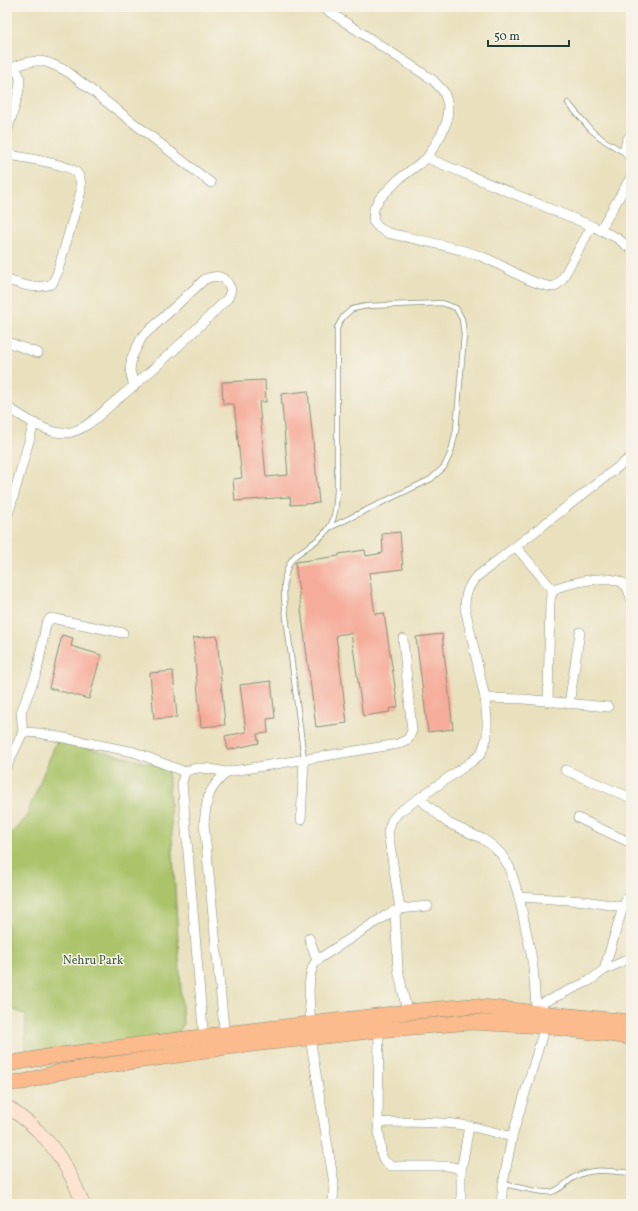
<svg xmlns="http://www.w3.org/2000/svg" width="638" height="1211" viewBox="0 0 638 1211" font-family="Vollkorn,serif">
<rect width="100%" height="100%" fill="#f7f3e8"/>
<filter id="ink" filterUnits="userSpaceOnUse"><feTurbulence type="fractalNoise" baseFrequency=".025" numOctaves="2"/><feDisplacementMap in="SourceGraphic" scale="8" xChannelSelector="R" yChannelSelector="G"/><feConvolveMatrix kernelMatrix="1 2 1 2 8 2 1 2 1" color-interpolation-filters="sRGB"/></filter>
<filter id="wash" filterUnits="userSpaceOnUse"><feTurbulence type="fractalNoise" baseFrequency=".012" numOctaves="4" result="noise"/><feDisplacementMap in="SourceGraphic" scale="16" xChannelSelector="R" yChannelSelector="G"/><feGaussianBlur stdDeviation="0.9" result="paint"/><feColorMatrix in="noise" values="0 0 0 0 0 0 0 0 0 0 0 0 0 0 0 0 0 1.4 0 .05"/><feComposite in="paint" operator="in"/></filter>
<g filter="url(#wash)">
<rect width="100%" height="100%" fill="#e9e1be"/>
<polygon fill="#abc46a" stroke="#65804f" points="57,740 168,768 183,1025 176,1037 25,1057 26,1015 7,1007 7,837 25,819"/>
<g id="blocks">
<g fill="#f6ac9a">
<polygon points="265,380 266,402 259,402 266,477 288,475 281,394 308,391 319,503 291,505 290,497 235,501 233,479 242,478 234,404 223,404 222,382"/>
<polygon points="400,532 403,569 369,573 375,614 384,613 398,707 389,709 390,712 363,716 351,633 336,635 347,723 316,727 295,562 339,556 339,554 365,550 366,556 383,553 382,534"/>
<polygon points="442,634 453,729 428,732 416,637"/>
<polygon points="62,635 73,638 71,646 101,655 89,699 49,688"/>
<polygon points="217,636 225,725 201,727 193,638"/>
<polygon points="173,671 177,717 154,719 150,673"/>
<polygon points="271,681 275,718 267,719 268,733 257,734 259,743 228,750 225,736 246,732 240,685"/>
</g>
</g>
</g>
<g filter="url(#ink)">
<use href="#blocks" fill-opacity="0" stroke="#848f79" stroke-width="1"/>
<g fill="none" stroke-linecap="round" stroke-linejoin="round">
<defs>
<g id="lane">
<polyline points="568,103 591,130 605,141 625,153"/>
<path d="M 304,759 C 299,722 295,685 290,648 C 288,626 279,586 288,567 C 291,557 299,553 306,548 C 334,530 335,521 337,490 L 337,328 L 343,317 L 352,309 L 367,306 L 442,303 L 456,308 L 462,319 L 464,335 L 456,430 L 451,452 L 444,467 L 431,479 L 329,528"/>
<path d="M 503,1184 C 515,1186 542,1194 552,1192 C 561,1189 566,1183 573,1178 C 590,1167 612,1171 631,1173"/>
</g>
<g id="street">
<path d="M 322,7 L 433,80 L 444,92 L 448,105 L 447,121 L 441,135 L 427,158 L 399,179 L 380,198 L 374,208 L 373,221 L 379,228 L 388,233 C 419,240 453,246 483,257 C 506,266 530,285 554,287 L 561,281 L 592,226"/>
<path d="M 7,66 C 13,67 17,69 19,75 C 24,85 9,121 7,134"/>
<path d="M 14,67 C 38,57 46,60 68,72 L 211,183"/>
<polyline points="631,134 627,140 625,148 631,160"/>
<path d="M 7,147 L 8,151 L 15,156 C 26,158 70,165 76,172 C 81,177 81,185 81,191 L 57,274 L 52,284 C 34,290 24,285 7,280"/>
<polyline points="427,158 592,226 617,238 631,249"/>
<polyline points="600,230 631,177"/>
<polyline points="7,342 38,353"/>
<path d="M 7,407 C 22,416 47,434 65,433 C 84,432 99,415 113,403 C 154,370 191,335 228,298 L 231,290 C 226,276 218,274 205,279 L 142,337 L 132,357 L 130,370 L 134,387"/>
<polyline points="7,519 34,423"/>
<polyline points="516,547 554,591"/>
<polyline points="485,698 524,699 608,707"/>
<path d="M 548,702 L 550,602 L 551,595 L 556,588 C 572,583 612,572 625,585 C 629,589 630,594 631,600"/>
<polyline points="569,704 580,632"/>
<polyline points="23,732 21,712 37,672 46,624 51,618 123,633"/>
<polyline points="7,766 23,732 39,733 134,752 185,772"/>
<polyline points="565,770 631,798"/>
<polyline points="419,798 448,823 483,839 493,846 501,854 510,868 519,897 531,954 533,967 536,1006"/>
<polyline points="578,818 631,843"/>
<polyline points="301,820 304,759"/>
<polyline points="519,897 585,901 623,907"/>
<path d="M 400,909 L 388,832 L 392,820 L 399,812 L 471,762 L 481,754 L 487,737 L 487,720 L 485,698 L 465,608 C 465,596 467,588 475,578 L 631,457"/>
<polyline points="395,911 398,969 407,1012"/>
<polyline points="309,938 317,960"/>
<polyline points="604,970 631,958"/>
<polyline points="536,1011 536,1006 589,981 604,970 623,907 631,890"/>
<path d="M 311,1024 C 310,1007 305,973 317,960 L 388,914 L 400,909 L 428,906"/>
<polyline points="379,1030 378,1122 381,1153 384,1161 391,1166 448,1166 457,1168 461,1172 461,1204"/>
<polyline points="310,1037 334,1184 333,1201 331,1204"/>
<path d="M 225,1038 L 204,823 C 207,798 207,790 227,772"/>
<path d="M 204,1040 L 182,782 L 185,772 C 198,764 212,770 227,772 L 398,744 L 408,739 L 412,731 L 403,639"/>
<path d="M 378,1122 C 403,1123 429,1121 455,1124 C 474,1126 493,1132 512,1137"/>
<polyline points="461,1172 469,1126"/>
<polyline points="501,1204 503,1184 512,1137 545,1026"/>
</g>
<path id="secondary" d="M 7,1106 C 17,1114 29,1122 38,1131 C 58,1150 74,1179 83,1204"/>
<g id="primary">
<polyline points="7,1064 53,1056 224,1034 369,1017 407,1012 471,1006 631,1022"/>
<polyline points="7,1083 24,1082 59,1072 206,1051 226,1047 379,1030 471,1022 545,1026 631,1037"/>
</g>
</defs>
<use href="#lane" stroke="#848f79" stroke-width="6"/>
<use href="#street" stroke="#848f79" stroke-width="10"/>
<use href="#secondary" stroke="#848f79" stroke-width="14"/>
<use href="#primary" stroke="#848f79" stroke-width="16"/>
<use href="#lane" stroke="#fff" stroke-width="4.5"/>
<use href="#street" stroke="#fff" stroke-width="9"/>
<use href="#secondary" stroke="#fde4d1" stroke-width="13"/>
<use href="#primary" stroke="#fbbb8c" stroke-width="15"/>
</g>
</g>
<g text-anchor="middle" stroke-width="3" stroke-linejoin="round" paint-order="stroke">
<g font-size="12" fill="#3b583f" stroke="#f7f3e8">
<text x="93" y="964">Nehru Park</text>
</g>
</g>
<rect width="638" height="1211" fill="none" stroke="#f7f3e8" stroke-width="24"/>
<path d="M488 40v6h81v-6" fill="none" stroke="#1f3d34" stroke-width="2"/>
<text x="494" y="40" font-size="12" fill="#1f3d34" stroke="#f7f3e8" stroke-width="3" paint-order="stroke">50 m</text>
</svg>
